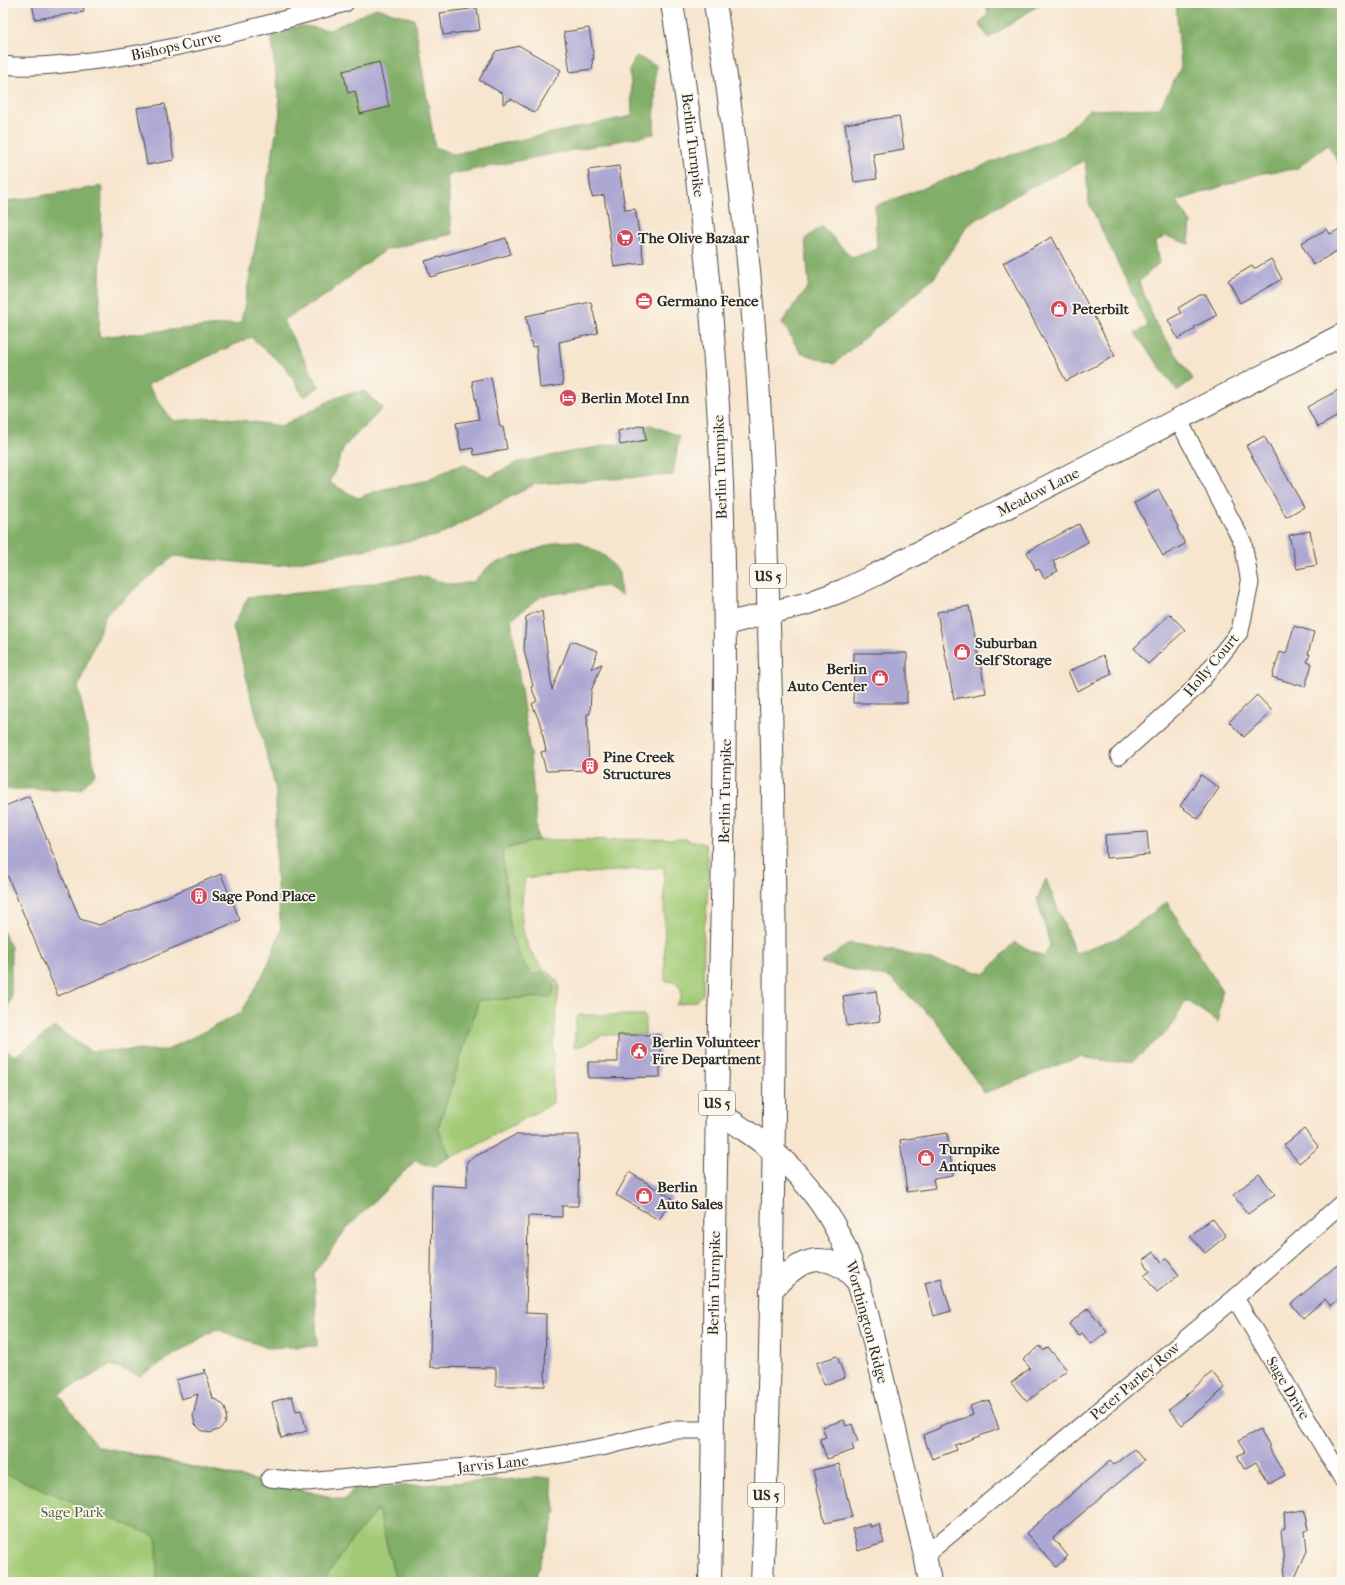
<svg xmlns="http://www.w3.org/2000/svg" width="1345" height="1585" viewBox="0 0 1345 1585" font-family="'IM FELL French Canon',serif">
<rect width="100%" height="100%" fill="#fbf7ec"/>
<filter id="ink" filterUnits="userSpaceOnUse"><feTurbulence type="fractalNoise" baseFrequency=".025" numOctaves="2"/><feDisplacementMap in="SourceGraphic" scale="8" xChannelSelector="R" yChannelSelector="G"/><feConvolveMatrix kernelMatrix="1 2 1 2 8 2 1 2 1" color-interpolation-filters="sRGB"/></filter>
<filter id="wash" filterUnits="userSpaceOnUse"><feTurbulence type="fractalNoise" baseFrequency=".012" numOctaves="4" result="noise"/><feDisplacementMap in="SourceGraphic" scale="16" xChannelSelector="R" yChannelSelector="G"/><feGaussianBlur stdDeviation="0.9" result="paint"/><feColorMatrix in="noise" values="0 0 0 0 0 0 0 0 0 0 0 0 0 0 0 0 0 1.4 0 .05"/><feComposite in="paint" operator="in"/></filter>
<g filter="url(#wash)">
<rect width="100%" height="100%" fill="#f7e5ce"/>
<g fill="#a2ca76" stroke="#667a50">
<path d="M 685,839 L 705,844 C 710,867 708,892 706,916 C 706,925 701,927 704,937 L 703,994 L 696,1001 L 676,1005 L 681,998 L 681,989 L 674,982 L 665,981 L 664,867 L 525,878 C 520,912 517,937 541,966 C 548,974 556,975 559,986 L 553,1051 L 553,1103 L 463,1152 L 450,1157 L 438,1128 L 479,1000 L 551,997 L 543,972 L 534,975 L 527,968 L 519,954 L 511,935 L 502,850 L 538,840 Z"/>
<polygon points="579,1015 644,1015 645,1018 645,1035 603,1035 581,1046 574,1047 576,1018"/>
<polygon points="3,1421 22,1430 310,1492 378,1508 396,1582 3,1582"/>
</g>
<g fill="#81ae67" stroke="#566c49">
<polygon points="986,3 1042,3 989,38 979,24 988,14"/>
<polygon points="1176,3 1342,3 1342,168 1328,145 1296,169 1262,173 1177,201 1191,223 1189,244 1166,236 1155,242 1159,263 1139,282 1156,324 1193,379 1177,391 1135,333 1148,326 1089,203 1085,160 1023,191 968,225 934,278 834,364 800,352 782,322 809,285 805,239 822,226 852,258 877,249 875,206 1062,136 1088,110 1160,108 1181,67"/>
<polygon points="376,8 414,19 435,147 453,154 632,116 630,69 636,56 656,65 654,134 447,175 452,234 385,250 326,295 283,320 319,387 304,397 285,367 251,337 147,385 173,421 219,417 281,426 341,395 364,391 383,408 344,447 330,483 358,498 379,490 423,481 463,464 489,477 518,462 613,444 620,445 646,440 644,426 651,425 679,436 673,475 535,484 437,536 276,566 174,556 106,614 78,687 96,774 81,789 3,789 3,202 102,186 99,337 241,323 280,113 271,32 302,26 330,30"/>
<polygon points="577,541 605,556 619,572 621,595 606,586 542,596 511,619 530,753 538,840 502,850 511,934 519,954 527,968 534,975 543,972 552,981 555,988 551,997 479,1000 438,1128 450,1157 433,1167 415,1161 346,1229 314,1273 317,1346 268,1348 216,1329 140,1376 111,1365 59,1394 97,1447 345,1500 353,1489 550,1477 556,1513 534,1582 396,1582 378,1509 347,1546 323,1582 157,1582 157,1537 3,1473 3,1049 15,1056 55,1027 90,1051 167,1050 241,1013 267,967 281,930 276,874 276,790 233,627 248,597 336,590 417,575 454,585 473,582 490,565 558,542"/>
<polygon points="1046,879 1075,953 1120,937 1167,902 1222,991 1218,1022 1186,1000 1170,1029 1133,1061 1116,1062 1080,1057 984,1093 937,1022 890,978 821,963 850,943 896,951 985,974 1014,942 1044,957 1050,945 1037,899"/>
<polygon points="3,931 11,947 11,999 3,1019"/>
</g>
<g id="blocks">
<g fill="#ada8d3">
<polygon points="32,3 83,3 84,12 35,19"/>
<polygon points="477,8 480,30 443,35 440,13"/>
<polygon points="589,28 594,59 592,59 593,69 570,72 564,32"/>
<polygon points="520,46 561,70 535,113 511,99 503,104 503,94 479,80 496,51"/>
<polygon points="379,62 389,107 360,114 355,91 348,93 343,71"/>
<polygon points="165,104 174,160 147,165 137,108"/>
<polygon points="899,116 904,149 873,154 877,179 854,182 845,124"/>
<polygon points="619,166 625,210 635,209 644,263 614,267 604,195 592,197 588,170"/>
<polygon points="1342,228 1342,248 1313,265 1301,243 1327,229 1330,234"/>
<polygon points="1052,237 1115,356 1066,381 1003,263"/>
<polygon points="506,238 511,254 430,277 425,261"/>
<polygon points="1271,259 1282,279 1240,303 1228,280 1252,266 1254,269"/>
<polygon points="1200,295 1206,295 1217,315 1194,327 1195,329 1178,339 1168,320 1181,313 1178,308"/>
<polygon points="591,302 598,333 559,342 563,385 540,388 536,346 532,347 526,316"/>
<polygon points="491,377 500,427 503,427 507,449 474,455 473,448 461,450 456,423 479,419 472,381"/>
<polygon points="1342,388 1342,414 1318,427 1307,407"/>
<polygon points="644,425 646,440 620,445 618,431"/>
<polygon points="1264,436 1304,507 1286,517 1246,446"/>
<polygon points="1159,490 1178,527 1177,528 1185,544 1163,556 1135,503"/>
<polygon points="1079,524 1088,542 1053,561 1058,571 1044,578 1039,569 1036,570 1027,552"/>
<polygon points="1310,531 1317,565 1297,569 1289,535"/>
<polygon points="969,606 986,693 954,699 937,612"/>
<polygon points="537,611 538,613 542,611 552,690 571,641 598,651 591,669 602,664 591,691 590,714 587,714 589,770 546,771 541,752 546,751 543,736 541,731 543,730 532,704 537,701 531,687 533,686 524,650 526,617"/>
<polygon points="1170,614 1185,630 1148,664 1134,648"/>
<polygon points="1294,626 1314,632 1308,654 1310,654 1307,662 1312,664 1305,687 1272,677 1280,652 1286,654"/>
<polygon points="854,653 907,653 907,703 853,703"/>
<polygon points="1103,655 1112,674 1077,691 1068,672"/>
<polygon points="1257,695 1272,711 1244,737 1229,722"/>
<polygon points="1201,775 1219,788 1198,819 1180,806"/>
<polygon points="29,796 80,919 99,925 221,874 240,920 58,996 3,865 3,807"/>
<polygon points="1147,832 1149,855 1106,858 1105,835"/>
<polygon points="876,991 880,1021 847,1026 843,996"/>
<polygon points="618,1035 660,1035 660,1077 588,1078 588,1062 618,1062"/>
<polygon points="1304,1129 1319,1147 1299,1163 1284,1145"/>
<polygon points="947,1133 953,1176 933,1179 935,1188 907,1192 900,1140"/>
<polygon points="515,1135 579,1135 578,1206 562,1206 562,1217 528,1216 526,1313 546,1314 545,1386 496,1386 496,1368 430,1367 432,1185 467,1187 467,1161"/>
<polygon points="629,1172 672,1198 659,1220 616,1195"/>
<polygon points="1259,1174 1275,1194 1248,1214 1233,1195"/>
<polygon points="1212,1218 1226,1236 1205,1253 1190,1236"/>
<polygon points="1154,1252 1162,1262 1166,1258 1179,1275 1157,1292 1144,1276 1150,1271 1143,1260"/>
<polygon points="1342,1261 1342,1296 1331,1306 1325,1299 1303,1318 1291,1304"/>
<polygon points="941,1278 951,1311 934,1316 925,1283"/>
<polygon points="1088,1308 1107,1332 1091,1344 1082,1333 1079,1336 1069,1324"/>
<polygon points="1040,1346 1044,1351 1048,1347 1067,1370 1027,1402 1011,1383 1030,1368 1023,1360"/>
<polygon points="837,1356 845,1378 824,1385 816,1363"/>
<polygon points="205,1369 213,1399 219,1401 225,1407 227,1415 225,1424 218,1430 209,1433 201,1430 195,1424 193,1416 198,1394 181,1399 176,1380 204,1373"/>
<polygon points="1212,1372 1225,1388 1182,1425 1169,1410"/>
<polygon points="292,1396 296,1411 301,1410 307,1431 281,1438 272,1402"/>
<polygon points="989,1400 999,1429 955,1445 957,1450 932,1459 923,1435 940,1428 940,1426 973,1415 970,1406"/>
<polygon points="844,1420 846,1426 852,1424 858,1442 852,1444 854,1450 827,1459 820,1439 826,1437 822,1427"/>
<polygon points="1260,1429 1270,1446 1268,1447 1285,1475 1269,1484 1256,1462 1244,1469 1237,1456 1245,1452 1238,1441"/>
<polygon points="1134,1449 1144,1461 1053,1538 1068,1556 1056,1567 1026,1533 1110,1461 1114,1465"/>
<polygon points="839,1464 852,1517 825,1523 813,1470"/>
<polygon points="1304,1510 1308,1530 1305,1531 1307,1551 1294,1580 1285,1576 1281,1529 1285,1528 1284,1513"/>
<polygon points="870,1524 870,1527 879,1524 884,1543 858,1551 852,1529"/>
</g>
</g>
</g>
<g filter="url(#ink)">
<use href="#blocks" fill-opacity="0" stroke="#4a4743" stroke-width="1"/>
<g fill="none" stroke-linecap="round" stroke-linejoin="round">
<defs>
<g id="street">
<path d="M 3,65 C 29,68 56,65 82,62 C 173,52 257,27 345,3"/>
<polyline points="1119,756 1195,688 1240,631 1250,583 1243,543 1178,419"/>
<polyline points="1235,1298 1342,1478"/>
<polyline points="270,1478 307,1482 517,1462 602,1447 670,1430 713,1430"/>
<polyline points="925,1555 1235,1298 1342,1203"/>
</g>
<g id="secondary">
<polyline points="725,624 809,603 844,590 877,574 1342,335"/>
<path d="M 717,1111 C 736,1125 757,1137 774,1152 C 828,1199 849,1246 867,1313 L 925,1555 L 930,1582"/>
</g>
<g id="highway">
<path d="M 672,3 C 698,163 716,323 722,485 C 729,692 722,898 717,1105 C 714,1264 714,1423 710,1582"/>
<path d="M 715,3 C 732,110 745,218 754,327 C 765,467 769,607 772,747 C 776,917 775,1087 772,1256 C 770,1365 767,1473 762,1582"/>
<path d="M 771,1291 C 790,1269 813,1248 843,1268 C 849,1272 854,1278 859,1283"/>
</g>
</defs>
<use href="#street" stroke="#4a4743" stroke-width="19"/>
<use href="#secondary" stroke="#4a4743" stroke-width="24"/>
<use href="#highway" stroke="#4a4743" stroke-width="24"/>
<use href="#street" stroke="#fff" stroke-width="17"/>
<use href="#secondary" stroke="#fff" stroke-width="22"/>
<use href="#highway" stroke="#fff" stroke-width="22"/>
</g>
</g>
<defs>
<symbol id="supermarket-disc" viewBox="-11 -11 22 22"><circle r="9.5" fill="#d1495b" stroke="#fbf7ec"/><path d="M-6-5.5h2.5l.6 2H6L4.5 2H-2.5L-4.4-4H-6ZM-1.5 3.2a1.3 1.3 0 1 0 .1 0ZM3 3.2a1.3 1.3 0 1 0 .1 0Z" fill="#fff"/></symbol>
<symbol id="office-disc" viewBox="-11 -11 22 22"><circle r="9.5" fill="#d1495b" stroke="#fbf7ec"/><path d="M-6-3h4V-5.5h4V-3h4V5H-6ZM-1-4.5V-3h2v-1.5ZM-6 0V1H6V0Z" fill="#fff"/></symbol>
<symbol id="shop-disc" viewBox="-11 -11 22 22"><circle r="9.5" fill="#d1495b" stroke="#fbf7ec"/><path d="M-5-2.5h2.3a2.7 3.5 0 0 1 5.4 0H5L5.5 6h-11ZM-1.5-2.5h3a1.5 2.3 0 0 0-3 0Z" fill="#fff"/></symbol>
<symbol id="hotel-disc" viewBox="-11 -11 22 22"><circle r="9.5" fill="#d1495b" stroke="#fbf7ec"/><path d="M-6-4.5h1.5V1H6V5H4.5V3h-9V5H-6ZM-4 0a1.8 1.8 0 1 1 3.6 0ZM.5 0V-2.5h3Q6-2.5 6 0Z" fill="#fff"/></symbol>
<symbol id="building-disc" viewBox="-11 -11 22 22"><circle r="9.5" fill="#d1495b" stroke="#fbf7ec"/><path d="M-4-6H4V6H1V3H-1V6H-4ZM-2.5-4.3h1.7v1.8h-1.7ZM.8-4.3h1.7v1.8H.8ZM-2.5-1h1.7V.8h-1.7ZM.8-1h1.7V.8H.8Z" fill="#fff"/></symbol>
<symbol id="civic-disc" viewBox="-11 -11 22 22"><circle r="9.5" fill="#d1495b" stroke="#fbf7ec"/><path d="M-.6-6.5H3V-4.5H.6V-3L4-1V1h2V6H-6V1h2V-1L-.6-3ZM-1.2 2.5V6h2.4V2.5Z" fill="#fff"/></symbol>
</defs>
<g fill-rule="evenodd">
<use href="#supermarket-disc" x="615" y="228" width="20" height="20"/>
<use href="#office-disc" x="634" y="291" width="20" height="20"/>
<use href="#shop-disc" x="1049" y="299" width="20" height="20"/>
<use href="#hotel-disc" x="558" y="388" width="20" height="20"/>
<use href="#shop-disc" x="952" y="642" width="20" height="20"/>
<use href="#shop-disc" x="870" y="668" width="20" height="20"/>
<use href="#building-disc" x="580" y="756" width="20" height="20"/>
<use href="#building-disc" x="189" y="886" width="20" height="20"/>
<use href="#civic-disc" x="629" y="1041" width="20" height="20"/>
<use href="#shop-disc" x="916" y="1148" width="20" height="20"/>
<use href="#shop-disc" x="634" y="1186" width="20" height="20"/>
</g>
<g text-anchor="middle" stroke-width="3.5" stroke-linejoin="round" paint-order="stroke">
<g fill="#fbf7ec" stroke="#696865" stroke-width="1">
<rect x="750" y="564" width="36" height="24" rx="3"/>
<rect x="699" y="1091" width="36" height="24" rx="3"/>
<rect x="748" y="1483" width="36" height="24" rx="3"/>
</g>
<g font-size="14" font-weight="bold" fill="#2b2b2b">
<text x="768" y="581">US 5</text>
<text x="717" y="1108">US 5</text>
<text x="766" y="1500">US 5</text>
</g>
<g font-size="15" fill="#2b2b2b" stroke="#fbf7ec">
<text transform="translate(176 46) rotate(-12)" y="5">Bishops Curve</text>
<text transform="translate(693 145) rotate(83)" y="5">Berlin Turnpike</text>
<text transform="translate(720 467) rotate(-92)" y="5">Berlin Turnpike</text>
<text transform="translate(1038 492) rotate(-27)" y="5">Meadow Lane</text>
<text transform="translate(1211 665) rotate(-50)" y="5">Holly Court</text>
<text transform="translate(725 791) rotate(-89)" y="5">Berlin Turnpike</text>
<text transform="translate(714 1283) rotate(-89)" y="5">Berlin Turnpike</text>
<text transform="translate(867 1322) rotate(75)" y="5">Worthington Ridge</text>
<text transform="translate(1135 1381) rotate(-40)" y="5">Peter Parley Row</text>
<text transform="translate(1288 1388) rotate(59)" y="5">Sage Drive</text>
<text transform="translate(493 1464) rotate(-6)" y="5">Jarvis Lane</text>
</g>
<g font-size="15" font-weight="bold" fill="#2b2b2b" stroke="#fbf7ec" text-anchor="start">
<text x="638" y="243">The Olive Bazaar</text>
<text x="657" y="306">Germano Fence</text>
<text x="1072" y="314">Peterbilt</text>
<text x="581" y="403">Berlin Motel Inn</text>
<text x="975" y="648">Suburban<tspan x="975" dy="17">Self Storage</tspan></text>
<text x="867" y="674" text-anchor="end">Berlin<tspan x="867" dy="17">Auto Center</tspan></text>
<text x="603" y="762">Pine Creek<tspan x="603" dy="17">Structures</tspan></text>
<text x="212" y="901">Sage Pond Place</text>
<text x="652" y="1047">Berlin Volunteer<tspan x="652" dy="17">Fire Department</tspan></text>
<text x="939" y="1154">Turnpike<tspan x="939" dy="17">Antiques</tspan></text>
<text x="657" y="1192">Berlin<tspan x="657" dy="17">Auto Sales</tspan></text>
</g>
<g font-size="15" fill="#4f5b42" stroke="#fbf7ec">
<text x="72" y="1517">Sage Park</text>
</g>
</g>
<rect width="1345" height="1585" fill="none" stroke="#fbf7ec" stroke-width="16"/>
</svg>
